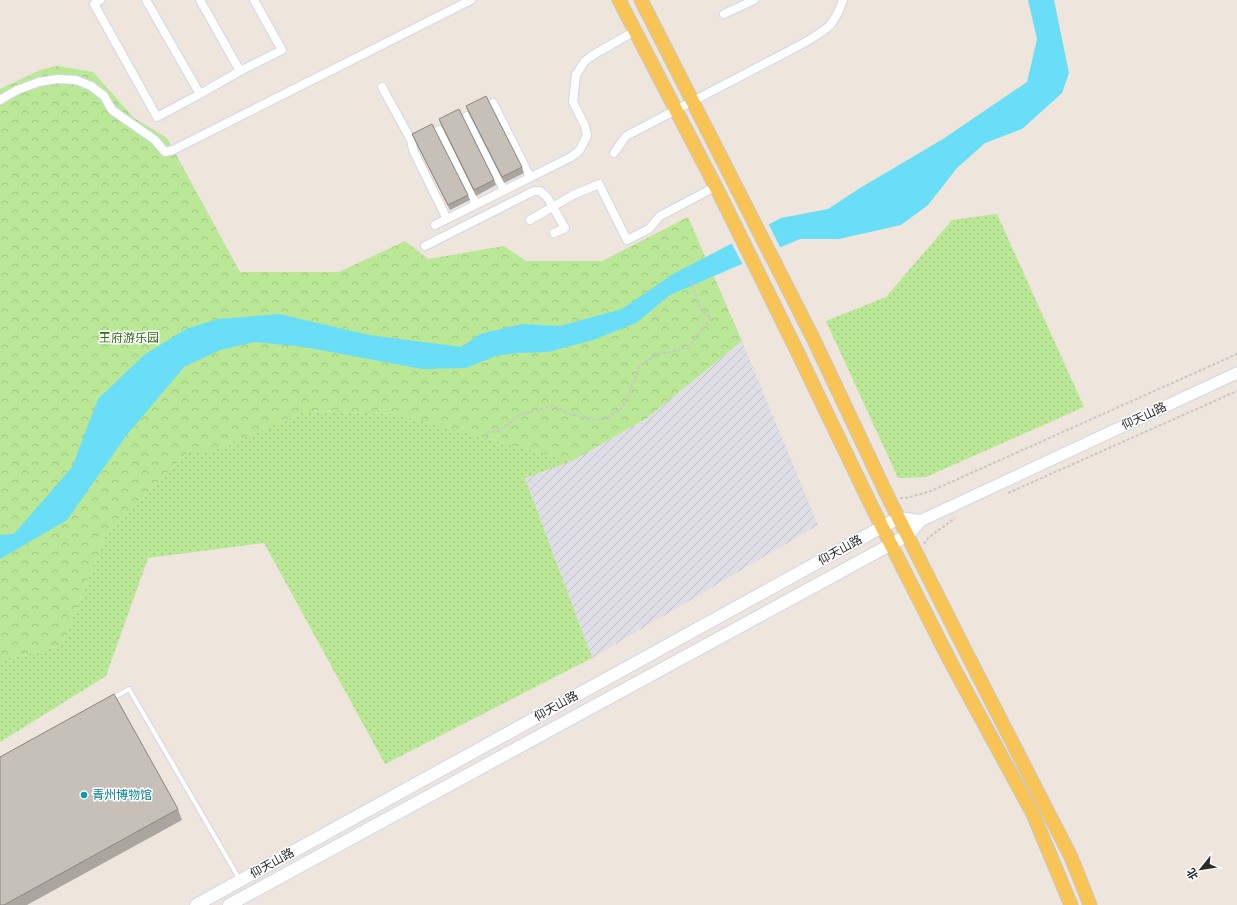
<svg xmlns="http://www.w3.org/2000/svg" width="1237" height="905" viewBox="0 0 1237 905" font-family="Montserrat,'Noto Sans SC',sans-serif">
<defs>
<pattern id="industrial-furrows" width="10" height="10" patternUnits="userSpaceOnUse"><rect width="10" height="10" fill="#dfdee6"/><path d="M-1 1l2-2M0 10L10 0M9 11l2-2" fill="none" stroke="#c0bfc5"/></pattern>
<pattern id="grass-dots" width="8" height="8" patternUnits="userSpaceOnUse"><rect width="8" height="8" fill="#bae896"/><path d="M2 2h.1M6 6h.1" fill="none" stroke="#a0c781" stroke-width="1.8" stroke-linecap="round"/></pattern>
<pattern id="park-crowns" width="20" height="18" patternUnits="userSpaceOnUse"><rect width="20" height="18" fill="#bae896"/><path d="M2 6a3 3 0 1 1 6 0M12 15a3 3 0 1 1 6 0" fill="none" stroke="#a0c781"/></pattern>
</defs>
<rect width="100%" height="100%" fill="#eee5dd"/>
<polygon fill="url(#industrial-furrows)" points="742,341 818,525 592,658 525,477 572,461 647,418"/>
<g fill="url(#grass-dots)">
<polygon points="997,214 1084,407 926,477 898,478 826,321 886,297 952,220"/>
<polygon points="307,411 396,414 572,461 525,478 592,658 385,764 264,543 148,558 106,676 0,742 0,660 61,646 106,535 188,452 210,452"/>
</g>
<polygon fill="url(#park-crowns)" points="57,66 93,72 134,118 167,138 240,272 339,272 405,241 428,259 504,246 526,261 602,261 688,217 742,341 647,418 572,461 396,414 307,411 210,452 188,452 106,535 61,646 0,660 0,89 40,70"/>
<polygon fill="#6adef6" points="1028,0 1054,0 1069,73 1062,93 1022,129 985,143 957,168 928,205 901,225 839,239 800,239 670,295 636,323 593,340 548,352 518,353 496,356 466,368 422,369 304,347 255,342 220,350 184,367 126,436 67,520 0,559 0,535 14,534 72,467 98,399 144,355 186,329 218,319 279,314 369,335 462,347 480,334 522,324 560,326 622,309 673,274 781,218 828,209 860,188 943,139 1027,82 1037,39"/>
<polygon fill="#eee5dd" points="768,223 781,249 743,265 731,242"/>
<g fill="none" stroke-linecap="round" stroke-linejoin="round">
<defs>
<polyline id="service" points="111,699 129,689 240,880"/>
<g id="minor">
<polyline points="100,0 94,4 157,117 200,94 146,0"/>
<polyline points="200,0 240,71 282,50 254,0"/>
<polyline points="724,14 754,0"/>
<polyline points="382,87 411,140 413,150 447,219"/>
<polyline points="200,94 240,71"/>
<polyline points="0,100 17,90 39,82 58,79 76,80 91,86 104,96 112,110 155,140 165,152 173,150 471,0"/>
<polyline points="493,103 530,177"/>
<polyline points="467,116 504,190"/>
<polyline points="439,130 476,204"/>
<path d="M 614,153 L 626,136 L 804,43 C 828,28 833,28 843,0"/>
<polyline points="530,220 573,195 599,184 627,240 649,229 660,216 715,187"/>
<polyline points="435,225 571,157 579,151 587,136 585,126 573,102 576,75 585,61 593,55 635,31"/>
<polyline points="425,246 534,191 540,191 547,197 565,228 554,233"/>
</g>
<polyline id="tertiary" points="920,521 1237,373"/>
<g id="secondary">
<polyline points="196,905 882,527 899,518 920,521"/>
<polyline points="229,905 908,535 920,521"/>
</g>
<g id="primary">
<polyline points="619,0 720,195 795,347 870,503 950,661 1033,814 1071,905"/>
<polyline points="641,0 813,338 888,497 964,648 1071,857 1090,905"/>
</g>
</defs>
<use href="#service" stroke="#d2d7e5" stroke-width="6"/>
<use href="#minor" stroke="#d2d7e5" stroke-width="10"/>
<use href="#tertiary" stroke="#d2d7e5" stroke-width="13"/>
<use href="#secondary" stroke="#d2d7e5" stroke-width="14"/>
<use href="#primary" stroke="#c8c8c8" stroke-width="15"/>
<g stroke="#c8c8c8" stroke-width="2" stroke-dasharray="3 2" stroke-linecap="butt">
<polyline points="487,432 499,431 519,415 552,406 559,408 567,413 593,420 607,418 621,409 629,394 639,367 656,355 688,348 711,318 699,307 699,303 690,281"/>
<polyline points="1008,493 1237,391"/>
<polyline points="900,498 906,498 931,491 1237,354"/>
<polyline points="924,544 928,538 955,518"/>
</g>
<use href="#service" stroke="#fff" stroke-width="4"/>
<use href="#minor" stroke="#fff" stroke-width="8"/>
<use href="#tertiary" stroke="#fff" stroke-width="11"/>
<use href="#secondary" stroke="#fff" stroke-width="12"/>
<use href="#primary" stroke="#f9c456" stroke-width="13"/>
</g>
<g fill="#aaa59e">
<polygon points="466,106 522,167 524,173 504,183 468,112"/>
<polygon points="439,119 494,180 496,185 476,196 441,125"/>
<polygon points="412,134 468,195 470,200 450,210 414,139"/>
<polygon points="178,809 182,820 27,905 0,905"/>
</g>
<g fill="#c6c0b8" stroke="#8b8681">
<polygon points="486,96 522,167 502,177 466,106"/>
<polygon points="459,109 494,180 474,190 439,119"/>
<polygon points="432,124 468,195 448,205 412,134"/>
<polygon points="114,694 178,809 4,905 0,905 0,757"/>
</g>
<circle fill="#0f9aa8" stroke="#fff" stroke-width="1.5" cx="84" cy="795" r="4"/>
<g text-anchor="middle" stroke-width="3" stroke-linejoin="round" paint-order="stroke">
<g font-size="12" fill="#306e16" stroke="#fff">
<text x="129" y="342">王府游乐园</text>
</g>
<g font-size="12" fill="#2b2b2b" stroke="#fff">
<text transform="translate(1144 416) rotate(-25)" y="4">仰天山路</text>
<text transform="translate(840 550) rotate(-29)" y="4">仰天山路</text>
<text transform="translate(556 706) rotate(-29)" y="4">仰天山路</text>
<text transform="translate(272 863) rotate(-29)" y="4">仰天山路</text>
</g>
<g font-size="12" fill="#0d838f" stroke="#fff" text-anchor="start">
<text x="92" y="799">青州博物馆</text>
</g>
</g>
<g transform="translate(1201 869) rotate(240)" stroke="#ffffff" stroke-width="3" paint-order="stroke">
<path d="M0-3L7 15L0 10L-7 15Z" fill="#2b2b2b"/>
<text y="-6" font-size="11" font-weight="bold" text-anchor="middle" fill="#2b2b2b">北</text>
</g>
</svg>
